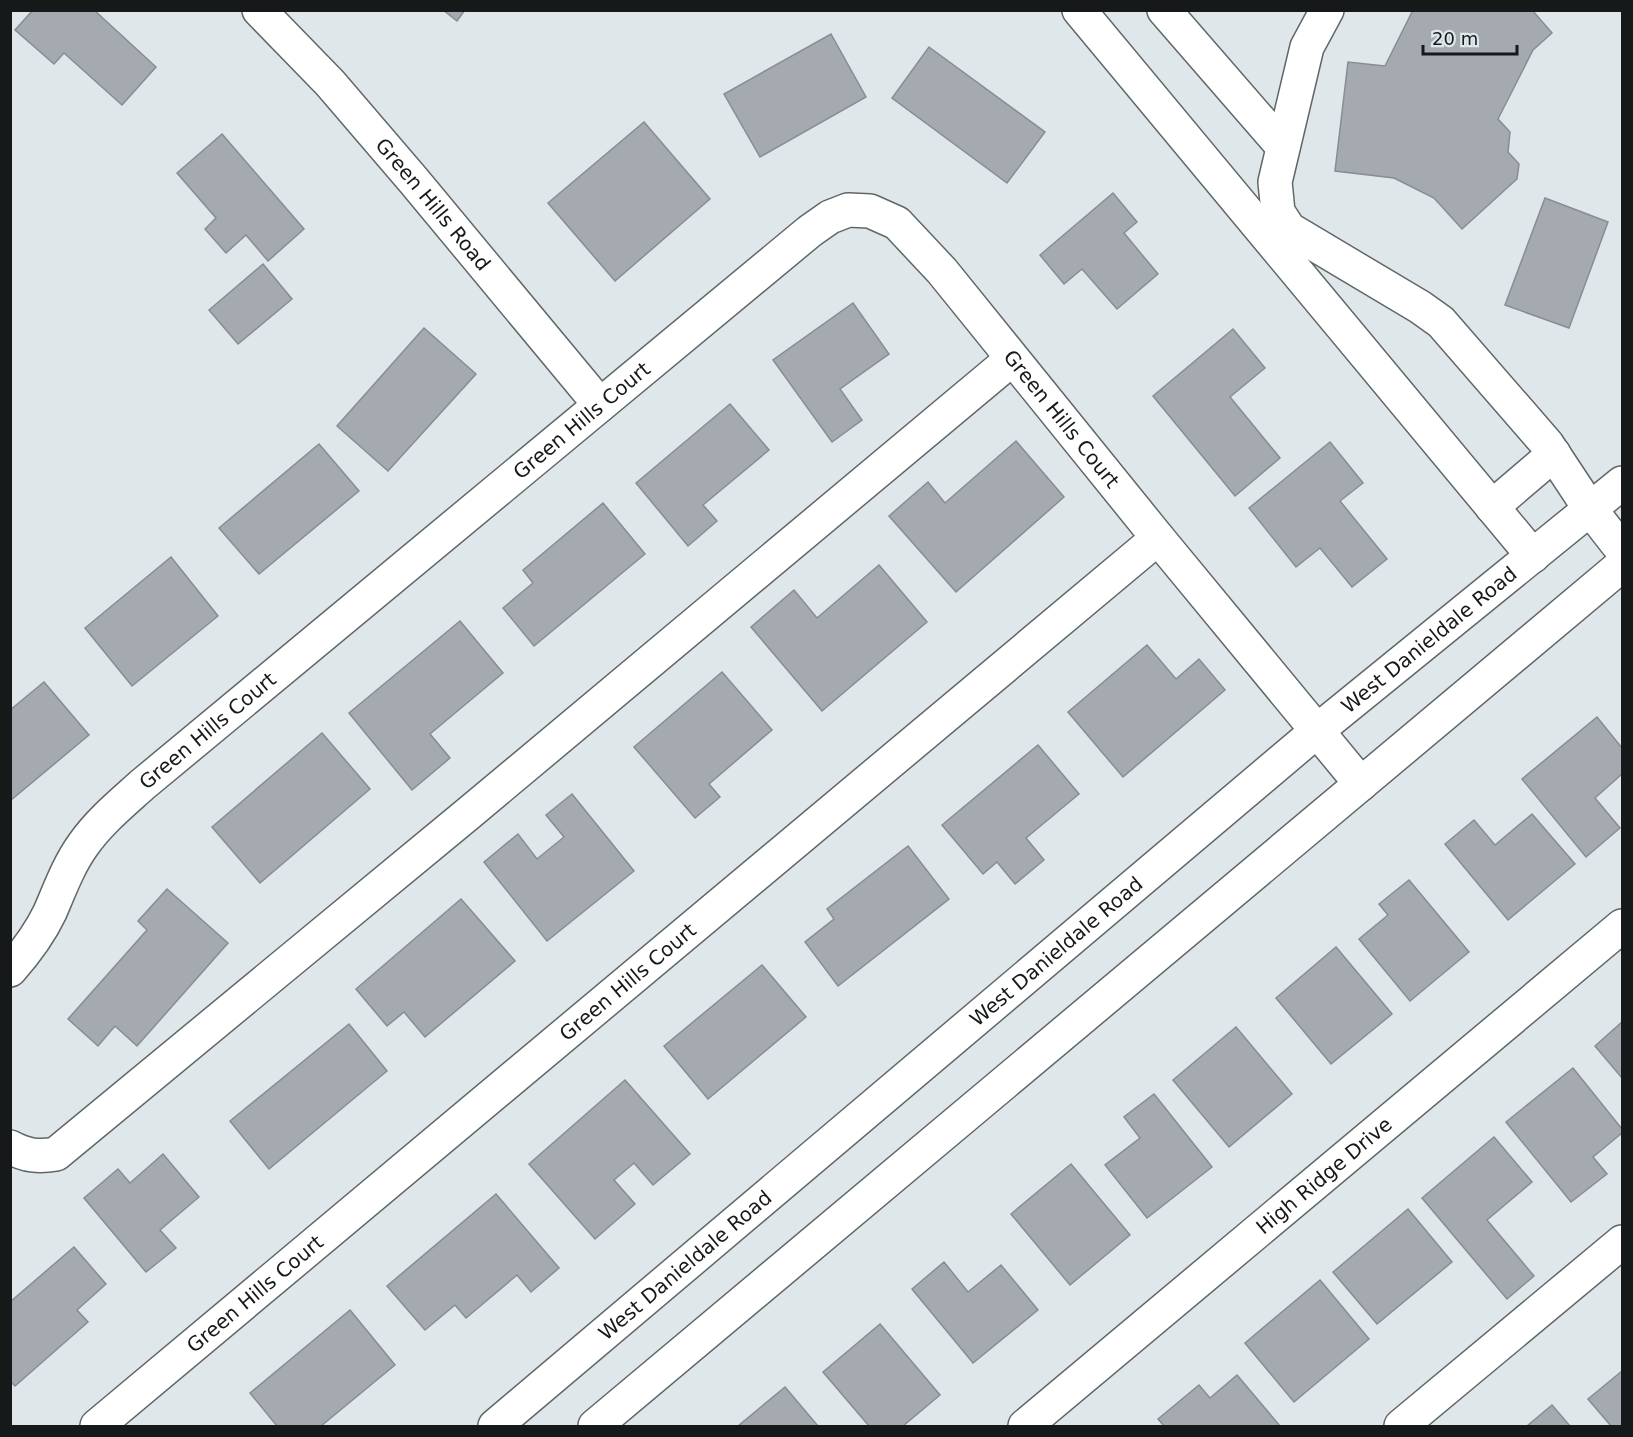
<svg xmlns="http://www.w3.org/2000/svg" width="1633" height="1437" viewBox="0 0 1633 1437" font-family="'DejaVu Sans',sans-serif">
<rect width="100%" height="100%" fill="#dfe7ea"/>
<g fill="#a4aaaf" stroke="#888d92" stroke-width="1.5">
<polygon points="33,10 94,10 156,67 122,105 64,53 54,64 15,30"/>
<polygon points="443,10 465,10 457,21"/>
<polygon points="1532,10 1552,33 1533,50 1498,119 1510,132 1508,152 1519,164 1517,179 1462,229 1434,198 1394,178 1335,171 1348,62 1385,66 1413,10"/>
<polygon points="831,34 866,97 760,157 724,94"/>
<polygon points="929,47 1045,132 1007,183 892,98"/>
<polygon points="644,122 710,199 615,281 548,203"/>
<polygon points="222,134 304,229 268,261 246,235 226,253 205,229 216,218 177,173"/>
<polygon points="1113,193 1137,222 1124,233 1158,274 1117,309 1082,269 1064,284 1040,255"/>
<polygon points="1545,198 1608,222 1569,328 1505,305"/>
<polygon points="263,264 292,299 238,344 209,310"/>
<polygon points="853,303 889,354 840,389 862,420 832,442 773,360"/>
<polygon points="424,328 476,374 388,471 337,426"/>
<polygon points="1233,329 1265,368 1230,397 1280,458 1235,496 1153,396"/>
<polygon points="730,404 769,450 703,505 717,521 688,546 636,483"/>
<polygon points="1016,441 1064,497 956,592 889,516 928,482 945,503"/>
<polygon points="1330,442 1363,483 1340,501 1387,559 1352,587 1320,548 1296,567 1249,508"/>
<polygon points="319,444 359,491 259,574 219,528"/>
<polygon points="603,503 645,554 534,646 503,608 533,583 523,570"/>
<polygon points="171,557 218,616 132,686 85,628"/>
<polygon points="879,565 927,622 822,711 751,627 794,590 817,618"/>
<polygon points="460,621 503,673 430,734 450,758 412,790 349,713"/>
<polygon points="1147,645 1176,679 1199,659 1225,690 1123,777 1068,712"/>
<polygon points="722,672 772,730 709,784 720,797 695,818 634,747"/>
<polygon points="44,682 89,735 10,801 10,710"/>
<polygon points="1597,717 1622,748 1622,774 1595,798 1620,828 1586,857 1522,779"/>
<polygon points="322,733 370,789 260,883 212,827"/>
<polygon points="1038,745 1079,794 1026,838 1044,860 1015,884 997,862 983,874 942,825"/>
<polygon points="572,794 634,871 547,941 484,862 518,834 537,859 564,837 546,815"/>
<polygon points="1532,814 1575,864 1508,920 1445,844 1474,820 1495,845"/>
<polygon points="908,846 949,899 838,986 805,942 834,919 827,909"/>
<polygon points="1409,880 1469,952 1410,1001 1359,939 1388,915 1379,904"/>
<polygon points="167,889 228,943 137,1046 115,1026 98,1046 68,1019 147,930 138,921"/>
<polygon points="461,899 515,961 425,1037 404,1012 387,1026 356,989"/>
<polygon points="1336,947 1392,1014 1331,1064 1276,998"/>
<polygon points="762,965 806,1017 708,1099 664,1046"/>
<polygon points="1622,1022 1622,1078 1595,1046"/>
<polygon points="349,1024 387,1071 269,1169 230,1121"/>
<polygon points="1236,1027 1292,1094 1229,1147 1173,1080"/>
<polygon points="1573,1068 1622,1129 1622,1133 1593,1157 1607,1174 1571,1202 1506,1122"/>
<polygon points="625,1080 690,1154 653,1185 634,1163 614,1180 635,1204 595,1239 529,1164"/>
<polygon points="1154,1094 1212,1167 1147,1218 1105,1165 1140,1138 1124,1117"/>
<polygon points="1494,1137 1532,1182 1487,1220 1534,1276 1507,1299 1422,1198"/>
<polygon points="163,1154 199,1197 160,1230 176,1248 146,1272 84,1198 118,1169 130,1183"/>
<polygon points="1071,1164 1130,1235 1070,1285 1011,1214"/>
<polygon points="496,1194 559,1268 531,1292 517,1275 466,1318 455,1305 425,1330 387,1286"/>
<polygon points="1408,1209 1452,1262 1377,1324 1333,1272"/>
<polygon points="74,1247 106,1284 77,1310 88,1322 15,1386 10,1381 10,1302"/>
<polygon points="944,1262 968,1292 1001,1265 1038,1310 973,1363 912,1289"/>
<polygon points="1320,1280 1369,1339 1294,1402 1245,1343"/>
<polygon points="350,1310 395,1365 321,1426 277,1426 250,1393"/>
<polygon points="880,1324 940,1395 903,1426 869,1426 823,1372"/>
<polygon points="1622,1371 1622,1426 1611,1426 1588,1399"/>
<polygon points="1237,1375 1280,1426 1164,1426 1158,1419 1199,1385 1210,1398"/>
<polygon points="785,1387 818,1426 738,1426"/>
<polygon points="1552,1405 1570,1426 1527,1426"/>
</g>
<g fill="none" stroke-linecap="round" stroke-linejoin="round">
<defs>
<g id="minor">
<path id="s1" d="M 259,10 L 330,83 L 414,181 L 600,405"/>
<polyline points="1079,10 1533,556"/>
<polyline points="1164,10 1283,147"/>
<polyline points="1327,10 1307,47 1275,182 1278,212 1289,229 1420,307 1441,322 1547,444 1590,509"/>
<polyline points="1492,507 1554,454"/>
<path id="s2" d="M 10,970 C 26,952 40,933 50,912 C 60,889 68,866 83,845 C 99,822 121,804 142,785 L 810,231 L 830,217 L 848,210 L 870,211 L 897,223 L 942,271 L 1158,538 L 1361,784"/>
<path d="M 10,1147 C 26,1156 39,1157 56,1154 L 469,813 L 1012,359"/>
<path id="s3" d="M 97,1426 L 1158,538"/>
<path id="s4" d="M 1025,1426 L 1622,926"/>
<polyline points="1401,1426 1622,1242"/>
</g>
<g id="major">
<polyline points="1590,509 1622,550"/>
<path id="s5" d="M 495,1426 L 1318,730 L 1622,483"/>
<polyline points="595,1426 1622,565"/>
</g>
</defs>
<use href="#minor" stroke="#606769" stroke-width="36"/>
<use href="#major" stroke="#606769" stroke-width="36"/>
<use href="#minor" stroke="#fff" stroke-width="33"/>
<use href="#major" stroke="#fff" stroke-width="33"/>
</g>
<g text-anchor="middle" stroke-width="6" stroke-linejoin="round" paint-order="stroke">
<g font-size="20" fill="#16191a" stroke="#dfe7ea">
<text dy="7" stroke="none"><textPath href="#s1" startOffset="261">Green Hills Road</textPath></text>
<text dy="7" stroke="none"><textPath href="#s2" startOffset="1449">Green Hills Court</textPath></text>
<text dy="7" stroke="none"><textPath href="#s2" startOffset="801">Green Hills Court</textPath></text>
<text dy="7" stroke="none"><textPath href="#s5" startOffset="1221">West Danieldale Road</textPath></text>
<text dy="7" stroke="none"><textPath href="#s2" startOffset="315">Green Hills Court</textPath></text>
<text dy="7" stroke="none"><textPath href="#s5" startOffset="735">West Danieldale Road</textPath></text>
<text dy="7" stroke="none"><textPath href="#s3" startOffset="692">Green Hills Court</textPath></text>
<text dy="7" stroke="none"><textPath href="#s4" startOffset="390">High Ridge Drive</textPath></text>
<text dy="7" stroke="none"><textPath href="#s5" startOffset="249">West Danieldale Road</textPath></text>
<text dy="7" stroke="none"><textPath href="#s3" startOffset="206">Green Hills Court</textPath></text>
</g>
</g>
<rect width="1633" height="1437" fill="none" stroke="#16191a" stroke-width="24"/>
<path d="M1423 45v9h94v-9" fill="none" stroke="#16191a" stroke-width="3"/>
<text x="1432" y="45" font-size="18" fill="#16191a" stroke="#dfe7ea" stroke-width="4.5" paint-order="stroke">20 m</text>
</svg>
